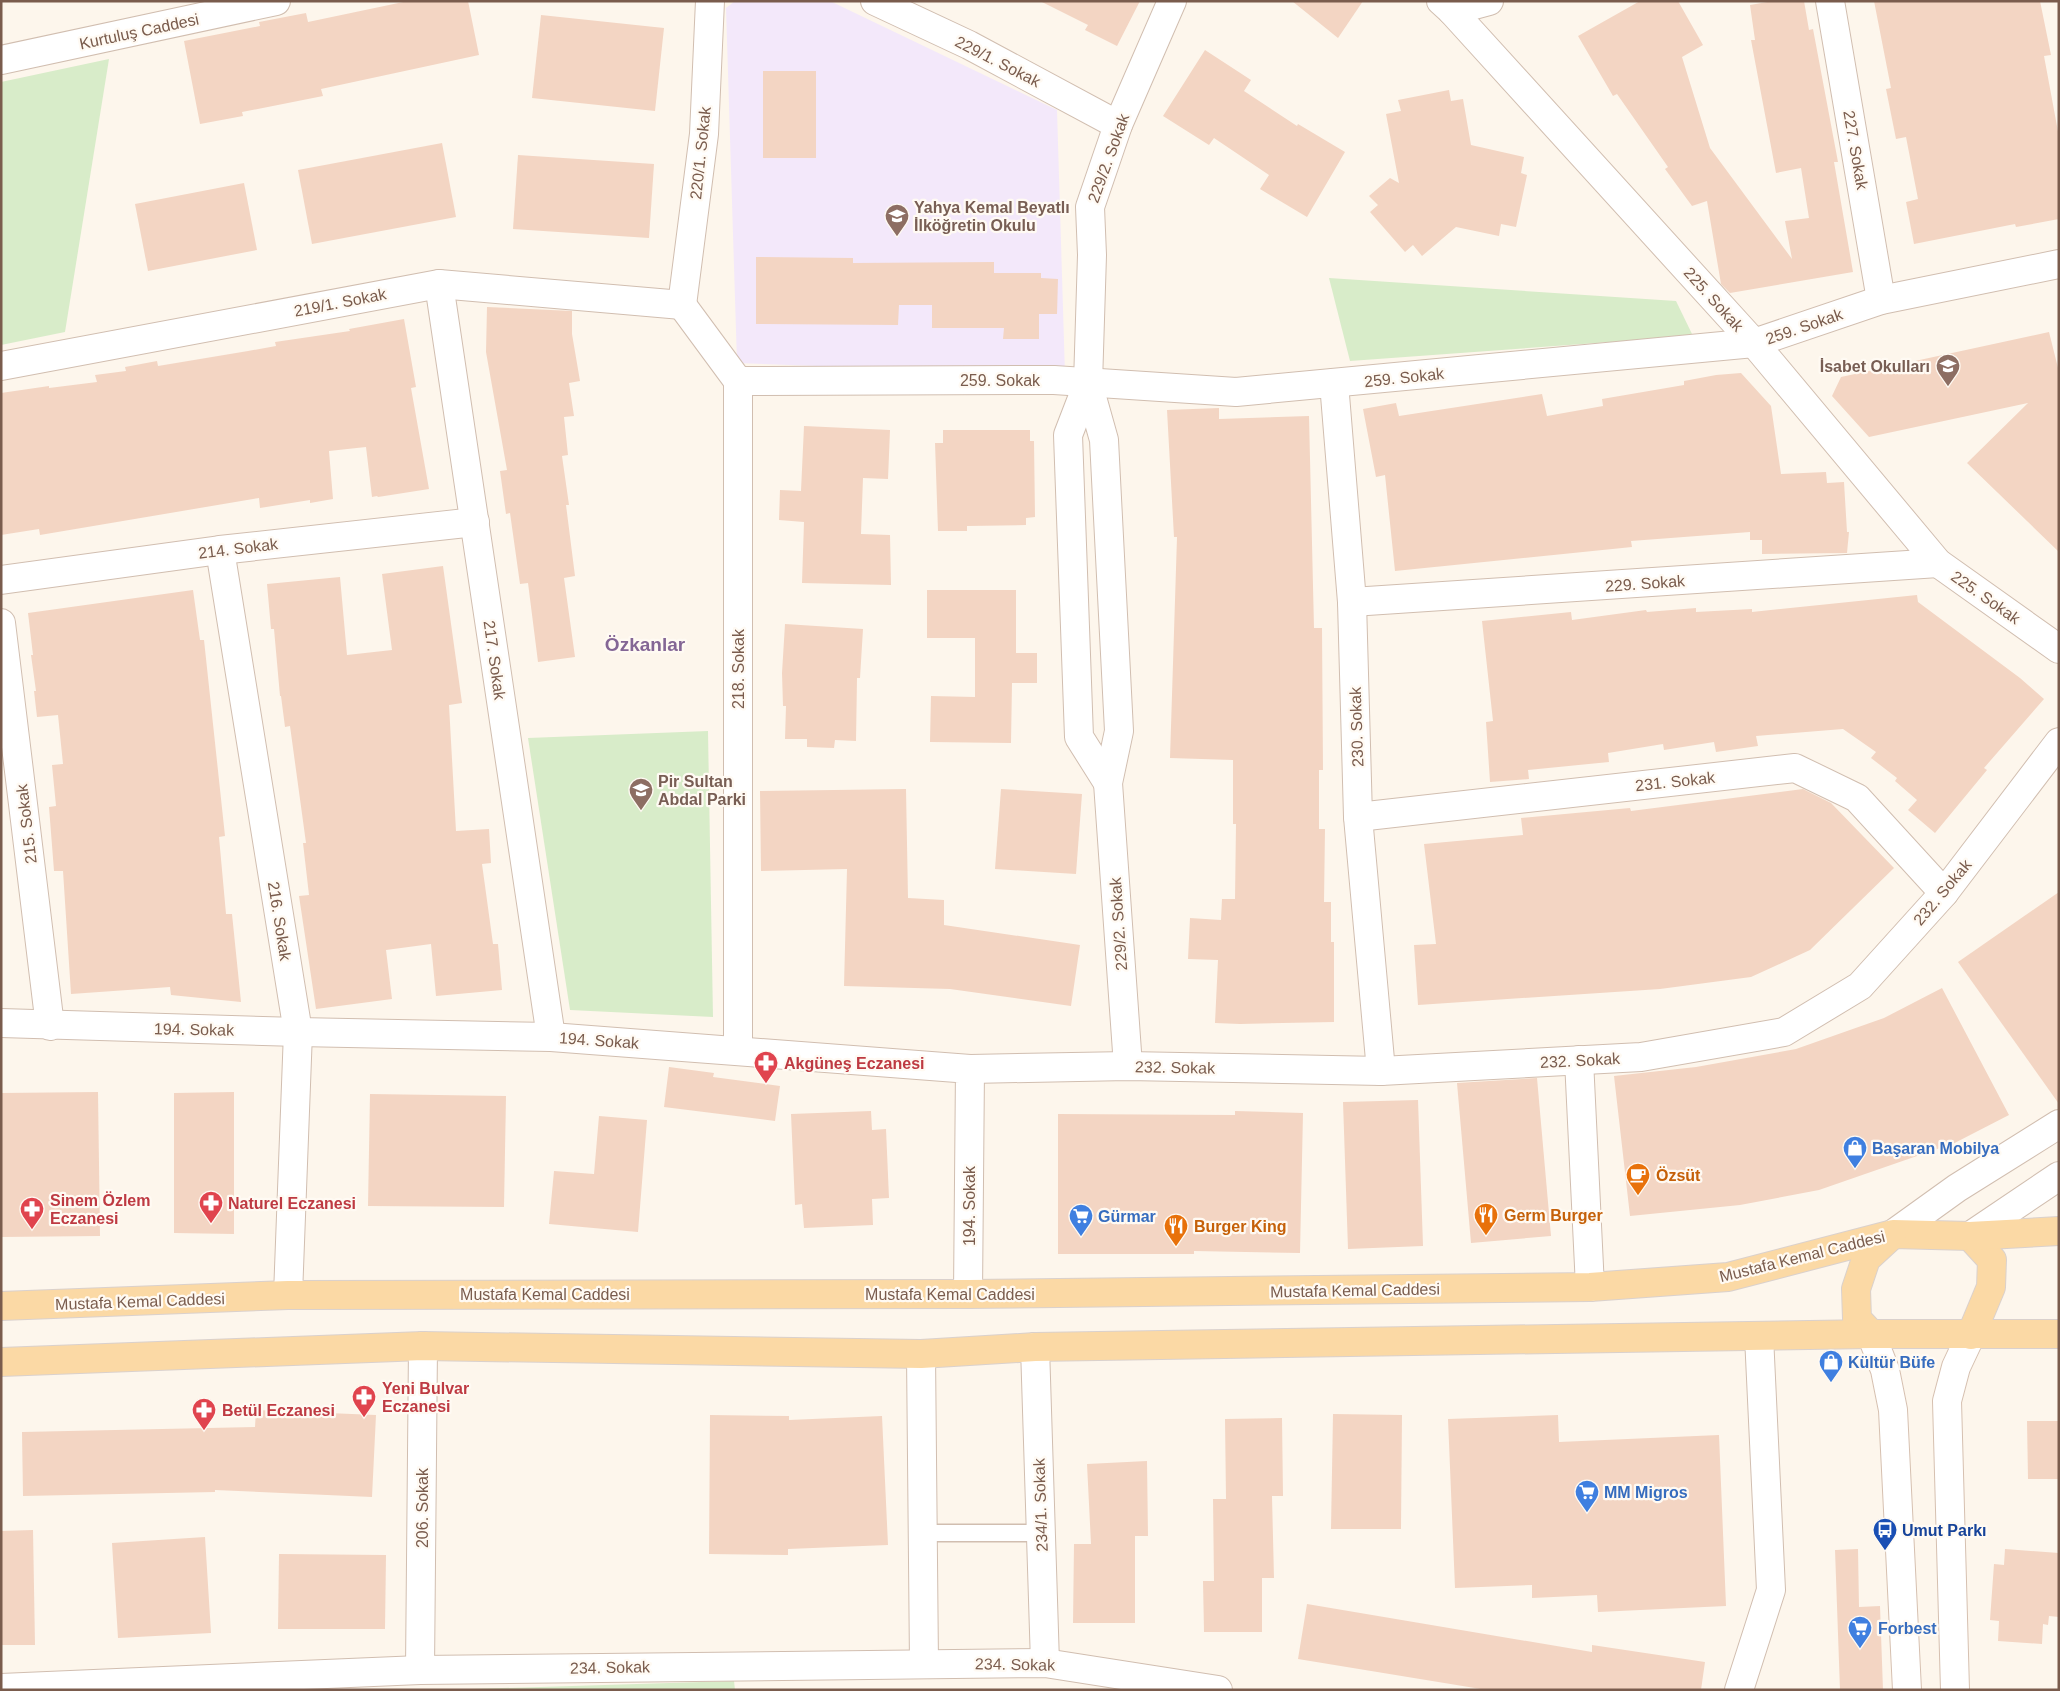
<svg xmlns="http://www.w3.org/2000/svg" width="2060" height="1691" viewBox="0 0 2060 1691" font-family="Helvetica,sans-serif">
<rect width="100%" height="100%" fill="#fdf6ec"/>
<polygon fill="#f3e8fa" points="735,1 830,1 1057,110 1065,375 737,363 726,8"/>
<g fill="#d8ecc9">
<polygon points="109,59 65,332 1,345 1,82"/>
<polygon points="1329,278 1676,301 1693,336 1350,361"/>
<polygon points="708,731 713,1017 570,1010 528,738"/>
<polygon points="734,1681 735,1690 439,1690"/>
</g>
<g fill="#f3d5c3">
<polygon points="408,1 468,1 479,55 321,89 323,96 242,112 243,116 200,124 184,41 260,26 259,22 306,13 308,22"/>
<polygon points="1040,1 1140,1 1117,46 1085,30 1088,25"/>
<polygon points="1292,1 1363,1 1338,38"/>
<polygon points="1640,1 1678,1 1703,45 1682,57 1710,148 1792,259 1785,221 1809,218 1801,168 1776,173 1751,40 1755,40 1750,5 1773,1 1804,1 1809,30 1813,29 1838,162 1834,162 1853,272 1730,293 1721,284 1707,201 1692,206 1665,169 1668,167 1617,94 1613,96 1578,36"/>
<polygon points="1874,1 2040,1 2051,55 2044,56 2059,137 2059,219 2016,227 2015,224 1914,244 1906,202 1918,199 1906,137 1896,139 1886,89 1891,88"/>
<polygon points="541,15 664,28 655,111 532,98"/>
<polygon points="1205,50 1251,80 1244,91 1297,126 1298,124 1345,152 1307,217 1260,189 1269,175 1214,138 1209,145 1163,116"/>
<rect x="763" y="71" width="53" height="87"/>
<polygon points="1449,90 1451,101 1463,99 1471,145 1524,157 1521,173 1527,175 1516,227 1501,224 1499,236 1456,227 1422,256 1413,245 1405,252 1370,212 1378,205 1369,196 1390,178 1399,183 1386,114 1401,111 1398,100"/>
<polygon points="442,143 456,217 312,244 298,170"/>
<polygon points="518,155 654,164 649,238 513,229"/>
<polygon points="244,183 257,250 148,271 135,204"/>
<polygon points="756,257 853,258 853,263 994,262 994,273 1041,273 1041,278 1058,279 1057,314 1039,314 1039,339 1003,339 1004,328 932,328 932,305 899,305 898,325 756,324"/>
<polygon points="487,307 572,311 572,334 580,381 569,383 574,416 564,417 568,455 562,456 569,505 566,505 575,576 564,578 575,657 538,662 528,583 520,584 510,513 506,514 500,471 507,470 486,352"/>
<polygon points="404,319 416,387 411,388 429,489 378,497 377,496 372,497 366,447 329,451 333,499 310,503 310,500 260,508 259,498 40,535 39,529 1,535 1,393 49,386 49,388 97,382 95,375 126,371 125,367 157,361 158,366 248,351 276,346 275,342 350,331 349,329"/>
<polygon points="2049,332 2059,372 2059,552 1967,463 2028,403 1869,437 1832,396 1841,377"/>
<polygon points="1741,373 1771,406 1781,474 1826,472 1827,483 1844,482 1847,532 1849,532 1847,553 1762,554 1762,540 1750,540 1750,532 1631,541 1632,547 1395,571 1385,475 1376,477 1363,409 1396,403 1399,416 1542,394 1547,416 1603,406 1602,399 1684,385 1684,381 1716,375"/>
<polygon points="1219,408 1219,419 1309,416 1314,628 1322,628 1323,770 1319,770 1319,829 1325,829 1324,902 1331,902 1331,942 1334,942 1334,1022 1240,1024 1215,1023 1218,960 1188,959 1190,918 1221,920 1222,899 1235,899 1236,824 1233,824 1233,760 1170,758 1177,537 1174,537 1167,410"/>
<polygon points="804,426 890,430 888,479 863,478 861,534 890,535 891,585 802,583 804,522 779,520 780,490 801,491"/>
<polygon points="943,430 1030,430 1030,441 1034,441 1035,517 1026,518 1026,525 967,526 967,531 938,531 935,443 943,443"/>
<polygon points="443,566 462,703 449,705 456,831 489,829 491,863 482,864 493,944 498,944 502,990 436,996 431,944 386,950 392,999 316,1009 299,896 309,895 303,843 306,843 290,726 285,727 281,696 280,696 274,629 271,629 267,584 340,577 347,655 392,650 382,574"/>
<polygon points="193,590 200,640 204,640 225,836 219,837 226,914 232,914 241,1002 171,995 170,987 71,994 63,871 54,871 49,807 56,806 52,765 63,764 58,715 37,717 34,691 36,691 31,655 33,655 28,613"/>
<polygon points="927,590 1016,590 1016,653 1037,653 1037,683 1012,683 1011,743 930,742 931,696 975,697 975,638 927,638"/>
<polygon points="1917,595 1918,602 2020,678 2044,699 1984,768 1987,770 1935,833 1908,810 1917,800 1895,781 1897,778 1871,758 1876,752 1843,729 1756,736 1758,746 1716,752 1714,742 1664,750 1663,744 1608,753 1609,762 1528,770 1529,779 1490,782 1486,722 1493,721 1482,621 1571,612 1572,620 1646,610 1647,612 1696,608 1696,612 1752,609 1752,612"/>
<polygon points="785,624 863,629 860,678 857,678 856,741 835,740 834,748 807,747 807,739 785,739 786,706 783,706 782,673"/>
<polygon points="906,789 908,898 944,900 944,925 1080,945 1071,1006 950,989 844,986 847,869 761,871 760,791"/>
<polygon points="1001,789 1082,794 1076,874 995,869"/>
<polygon points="1803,789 1831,803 1894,868 1810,950 1751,977 1660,989 1418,1005 1414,945 1436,944 1424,844 1523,835 1521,818 1630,808 1631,811"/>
<polygon points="2059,892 2059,1104 1958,962"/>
<polygon points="1942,988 2009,1115 1941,1150 1940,1148 1819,1190 1740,1205 1630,1216 1614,1076 1696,1067 1796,1049 1884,1018"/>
<polygon points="669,1067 714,1073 713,1077 780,1086 775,1121 664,1107"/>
<polygon points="1537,1078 1551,1236 1471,1243 1457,1083"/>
<polygon points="98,1092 100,1236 1,1237 1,1093"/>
<polygon points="234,1092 234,1234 174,1233 174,1093"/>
<polygon points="370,1094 506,1096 504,1207 368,1206"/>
<polygon points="1418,1100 1423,1246 1348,1249 1343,1102"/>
<polygon points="871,1111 872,1130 886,1129 889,1198 872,1199 873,1225 804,1228 802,1204 795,1205 791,1114"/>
<polygon points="1235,1111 1303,1113 1300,1253 1194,1251 1194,1254 1058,1254 1058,1114 1235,1115"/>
<polygon points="599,1116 647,1120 638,1232 549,1224 554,1171 594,1174"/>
<polygon points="256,1410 376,1415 372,1497 215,1490 215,1492 23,1496 22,1432 255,1427"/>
<polygon points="1333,1414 1402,1415 1401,1529 1331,1529"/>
<polygon points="710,1415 789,1416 789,1420 882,1416 888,1545 788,1549 788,1555 709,1554"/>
<polygon points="1558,1415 1559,1442 1719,1435 1726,1606 1598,1612 1597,1595 1532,1598 1532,1585 1455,1588 1448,1419"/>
<polygon points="1282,1418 1283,1496 1272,1496 1274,1578 1262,1578 1262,1632 1204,1632 1203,1581 1214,1581 1213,1499 1226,1499 1225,1419"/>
<polygon points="2027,1421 2059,1421 2059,1479 2028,1479"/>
<polygon points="1147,1461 1148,1536 1135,1536 1135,1623 1073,1623 1074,1544 1091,1544 1087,1464"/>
<polygon points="33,1530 35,1645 1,1645 1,1531"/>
<polygon points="205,1537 211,1633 118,1638 112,1543"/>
<polygon points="1858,1549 1859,1607 1880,1606 1883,1690 1840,1690 1835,1550"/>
<polygon points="2005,1549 2059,1553 2059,1617 2049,1616 2048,1625 2043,1624 2042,1644 1998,1641 1999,1621 1990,1620 1994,1564 2004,1565"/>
<polygon points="279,1554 386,1555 385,1629 278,1629"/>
<polygon points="1307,1604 1592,1652 1592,1645 1705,1662 1701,1690 1487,1690 1298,1659"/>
</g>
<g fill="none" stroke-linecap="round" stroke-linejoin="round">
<defs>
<polyline id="service" points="923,1533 1041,1533"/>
<g id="minor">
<polyline points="875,1 969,45 1118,125"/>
<polyline points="1441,1 1452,11 1754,343 1938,563 2059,649"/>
<polyline points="1830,1 1881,300"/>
<polyline points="1452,11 1489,1"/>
<polyline points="1,60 276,1"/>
<polyline points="439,284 551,1037"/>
<polyline points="682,305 738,381 738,1050"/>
<polyline points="682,305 704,134 710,1"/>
<polyline points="1,366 439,284 682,305"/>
<polyline points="738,381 1054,380 1236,392 1754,343 1881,300 2059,264"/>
<polyline points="1088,383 1068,435 1079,737 1108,783"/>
<polyline points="1334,383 1352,602 1358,817 1381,1071"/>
<polyline points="220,550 298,1032 288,1295"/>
<polyline points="1,580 220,550 475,522"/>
<polyline points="1352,602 1938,563"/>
<polyline points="1,623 50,1026"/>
<polyline points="1358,817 1795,768 1857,798 1944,893"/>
<polyline points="1,1023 298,1032 551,1037 970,1069 968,1294"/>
<polyline points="1579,1060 1590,1287"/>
<polyline points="1128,1066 1108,783 1119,731 1104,440 1088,383 1092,255 1090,207 1118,125 1172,1"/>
<polyline points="970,1069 1128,1066 1381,1071 1641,1057 1784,1032 1860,986 1944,893 2059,742"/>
<polyline points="1893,1234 1957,1188 2059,1124"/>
<polyline points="1970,1236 2059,1176"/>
<polyline points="1035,1347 1045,1663"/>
<polyline points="921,1354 924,1664"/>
<polyline points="420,1670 423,1346"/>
<polyline points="1,1688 420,1670 1045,1663 1218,1690"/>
<polyline points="1739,1690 1771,1590 1759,1336"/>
</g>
<g id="secondary">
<polyline points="1871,1334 1885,1370 1893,1410 1907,1690"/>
<polyline points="1955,1690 1947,1401 1956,1367 1971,1335"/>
</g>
<g id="primary">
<polyline points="1970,1236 1992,1260 1991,1287 1971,1335"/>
<polyline points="1,1306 288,1295 968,1294 1590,1287 1728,1277 1893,1234 1970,1236 2059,1231"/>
<polyline points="1871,1334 1857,1319 1856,1289 1866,1259 1892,1235"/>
<polyline points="1,1362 423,1346 921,1354 1035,1347 1871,1334 2059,1334"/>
</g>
</defs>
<use href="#service" stroke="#d1beb0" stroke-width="19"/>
<use href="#minor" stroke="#d1beb0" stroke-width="30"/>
<use href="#secondary" stroke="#d6c0b0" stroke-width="30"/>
<use href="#primary" stroke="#dad1cd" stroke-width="30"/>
<use href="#service" stroke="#fff" stroke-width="16"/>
<use href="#minor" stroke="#fff" stroke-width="28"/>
<use href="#secondary" stroke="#fff" stroke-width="28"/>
<use href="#primary" stroke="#fbd9a5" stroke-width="28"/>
</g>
<defs>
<symbol id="school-pin" viewBox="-11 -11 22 30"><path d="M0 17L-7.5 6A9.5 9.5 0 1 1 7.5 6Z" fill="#8d6e63" stroke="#fffaf3"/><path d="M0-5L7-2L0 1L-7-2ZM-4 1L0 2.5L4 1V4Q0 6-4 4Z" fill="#fff"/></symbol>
<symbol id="pharmacy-pin" viewBox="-11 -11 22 30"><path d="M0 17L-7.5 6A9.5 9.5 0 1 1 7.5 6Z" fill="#e0444e" stroke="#fffaf3"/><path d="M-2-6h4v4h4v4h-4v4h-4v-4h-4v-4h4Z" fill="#fff"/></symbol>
<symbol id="shop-pin" viewBox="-11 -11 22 30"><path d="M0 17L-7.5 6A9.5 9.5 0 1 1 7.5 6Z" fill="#3f7fe0" stroke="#fffaf3"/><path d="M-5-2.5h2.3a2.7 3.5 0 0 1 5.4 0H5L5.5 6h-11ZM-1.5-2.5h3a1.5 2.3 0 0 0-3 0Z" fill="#fff"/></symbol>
<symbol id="cafe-pin" viewBox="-11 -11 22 30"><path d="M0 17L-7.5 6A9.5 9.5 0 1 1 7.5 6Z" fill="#e8710a" stroke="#fffaf3"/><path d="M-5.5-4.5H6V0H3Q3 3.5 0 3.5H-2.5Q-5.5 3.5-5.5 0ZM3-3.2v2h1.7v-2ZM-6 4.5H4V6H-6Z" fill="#fff"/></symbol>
<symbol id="restaurant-pin" viewBox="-11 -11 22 30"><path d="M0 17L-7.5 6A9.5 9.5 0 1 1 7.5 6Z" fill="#e8710a" stroke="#fffaf3"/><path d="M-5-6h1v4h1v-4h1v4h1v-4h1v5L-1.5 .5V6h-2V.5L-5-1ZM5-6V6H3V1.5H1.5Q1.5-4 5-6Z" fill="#fff"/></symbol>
<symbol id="supermarket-pin" viewBox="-11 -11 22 30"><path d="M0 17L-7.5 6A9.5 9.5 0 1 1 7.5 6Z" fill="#3f7fe0" stroke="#fffaf3"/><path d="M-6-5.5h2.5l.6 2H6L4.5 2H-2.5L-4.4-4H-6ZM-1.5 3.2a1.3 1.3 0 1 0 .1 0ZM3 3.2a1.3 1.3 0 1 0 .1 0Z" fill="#fff"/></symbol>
<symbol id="bus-pin" viewBox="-11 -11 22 30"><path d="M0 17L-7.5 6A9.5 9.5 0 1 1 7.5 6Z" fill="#1a4fb4" stroke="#fffaf3"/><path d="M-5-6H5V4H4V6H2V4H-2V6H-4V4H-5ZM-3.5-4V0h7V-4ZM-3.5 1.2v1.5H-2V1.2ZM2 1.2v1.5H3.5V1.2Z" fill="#fff"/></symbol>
</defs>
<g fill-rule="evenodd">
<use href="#school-pin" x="883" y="202" width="28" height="38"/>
<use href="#school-pin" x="1934" y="352" width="28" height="38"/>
<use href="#school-pin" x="627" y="776" width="28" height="38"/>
<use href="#pharmacy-pin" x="752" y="1049" width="28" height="38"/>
<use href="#shop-pin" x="1841" y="1134" width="28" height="38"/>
<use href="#cafe-pin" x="1624" y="1161" width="28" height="38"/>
<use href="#pharmacy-pin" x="197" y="1189" width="28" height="38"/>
<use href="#pharmacy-pin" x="18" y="1195" width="28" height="38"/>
<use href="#restaurant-pin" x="1472" y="1201" width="28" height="38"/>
<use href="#supermarket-pin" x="1067" y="1202" width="28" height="38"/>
<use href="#restaurant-pin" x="1162" y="1212" width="28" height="38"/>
<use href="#shop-pin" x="1817" y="1348" width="28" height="38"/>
<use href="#pharmacy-pin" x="350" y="1383" width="28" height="38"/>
<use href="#pharmacy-pin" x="190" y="1396" width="28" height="38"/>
<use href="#supermarket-pin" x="1573" y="1478" width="28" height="38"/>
<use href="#bus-pin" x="1871" y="1516" width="28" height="38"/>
<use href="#supermarket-pin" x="1846" y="1614" width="28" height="38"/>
</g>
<g text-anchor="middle" stroke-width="4.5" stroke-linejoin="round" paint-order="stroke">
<g font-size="16" fill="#7a5c4d" stroke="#fffaf3">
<text transform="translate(139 31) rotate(-12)" y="6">Kurtuluş Caddesi</text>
<text transform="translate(998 61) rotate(27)" y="6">229/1. Sokak</text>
<text transform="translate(1856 150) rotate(80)" y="6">227. Sokak</text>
<text transform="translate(700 153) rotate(-84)" y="6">220/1. Sokak</text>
<text transform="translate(1108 158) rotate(-70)" y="6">229/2. Sokak</text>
<text transform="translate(1714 299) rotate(48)" y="6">225. Sokak</text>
<text transform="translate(340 302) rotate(-11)" y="6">219/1. Sokak</text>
<text transform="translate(1804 326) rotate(-19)" y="6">259. Sokak</text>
<text transform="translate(1404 377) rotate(-6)" y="6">259. Sokak</text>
<text x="1000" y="386">259. Sokak</text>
<text transform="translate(238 548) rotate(-7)" y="6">214. Sokak</text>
<text transform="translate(1645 583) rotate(-4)" y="6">229. Sokak</text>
<text transform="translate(1986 597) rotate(35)" y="6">225. Sokak</text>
<text transform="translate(495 660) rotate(82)" y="6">217. Sokak</text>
<text transform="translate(738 669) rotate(-90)" y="6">218. Sokak</text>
<text transform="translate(1356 727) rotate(-92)" y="6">230. Sokak</text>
<text transform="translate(1675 781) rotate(-6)" y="6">231. Sokak</text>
<text transform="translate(26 824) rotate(-97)" y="6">215. Sokak</text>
<text transform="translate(1942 892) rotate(-50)" y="6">232. Sokak</text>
<text transform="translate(280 921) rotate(81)" y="6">216. Sokak</text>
<text transform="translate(1118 924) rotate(-94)" y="6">229/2. Sokak</text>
<text transform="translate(194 1029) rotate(1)" y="6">194. Sokak</text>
<text transform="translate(599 1040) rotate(4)" y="6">194. Sokak</text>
<text transform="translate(1580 1060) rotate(-3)" y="6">232. Sokak</text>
<text transform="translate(1175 1067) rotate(1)" y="6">232. Sokak</text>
<text transform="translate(969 1206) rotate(-90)" y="6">194. Sokak</text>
<text transform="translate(1802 1256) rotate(-14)" y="6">Mustafa Kemal Caddesi</text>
<text transform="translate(1355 1290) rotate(-1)" y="6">Mustafa Kemal Caddesi</text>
<text x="545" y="1300">Mustafa Kemal Caddesi</text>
<text x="950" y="1300">Mustafa Kemal Caddesi</text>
<text transform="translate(140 1301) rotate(-2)" y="6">Mustafa Kemal Caddesi</text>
<text transform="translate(1040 1505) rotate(-92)" y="6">234/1. Sokak</text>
<text transform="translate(422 1508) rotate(-90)" y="6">206. Sokak</text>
<text transform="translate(1015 1664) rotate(1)" y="6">234. Sokak</text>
<text transform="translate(610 1667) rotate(-1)" y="6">234. Sokak</text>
</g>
<g font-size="16" font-weight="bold" fill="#785e54" stroke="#fffaf3" text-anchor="start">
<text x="914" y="213">Yahya Kemal Beyatlı<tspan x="914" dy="18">İlköğretin Okulu</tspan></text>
<text x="1930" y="372" text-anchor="end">İsabet Okulları</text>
<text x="658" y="787">Pir Sultan<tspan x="658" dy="18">Abdal Parki</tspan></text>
</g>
<g font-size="16" font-weight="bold" fill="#be3a42" stroke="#fffaf3" text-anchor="start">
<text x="784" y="1069">Akgüneş Eczanesi</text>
<text x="50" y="1206">Sinem Özlem<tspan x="50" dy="18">Eczanesi</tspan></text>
<text x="228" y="1209">Naturel Eczanesi</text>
<text x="382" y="1394">Yeni Bulvar<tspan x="382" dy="18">Eczanesi</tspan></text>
<text x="222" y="1416">Betül Eczanesi</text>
</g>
<g font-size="16" font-weight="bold" fill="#366cbe" stroke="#fffaf3" text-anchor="start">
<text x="1872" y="1154">Başaran Mobilya</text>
<text x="1098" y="1222">Gürmar</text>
<text x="1848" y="1368">Kültür Büfe</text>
<text x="1604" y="1498">MM Migros</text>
<text x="1878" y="1634">Forbest</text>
</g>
<g font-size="16" font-weight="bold" fill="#c56008" stroke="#fffaf3" text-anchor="start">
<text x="1656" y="1181">Özsüt</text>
<text x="1504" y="1221">Germ Burger</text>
<text x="1194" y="1232">Burger King</text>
</g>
<g font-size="16" font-weight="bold" fill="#164399" stroke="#fffaf3" text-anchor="start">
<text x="1902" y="1536">Umut Parkı</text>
</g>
<g font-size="19" font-weight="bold" fill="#846695" stroke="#fffaf3">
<text x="645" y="651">Özkanlar</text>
</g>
</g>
<rect width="2060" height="1691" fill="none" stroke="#7a5c4d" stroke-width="5"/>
</svg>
